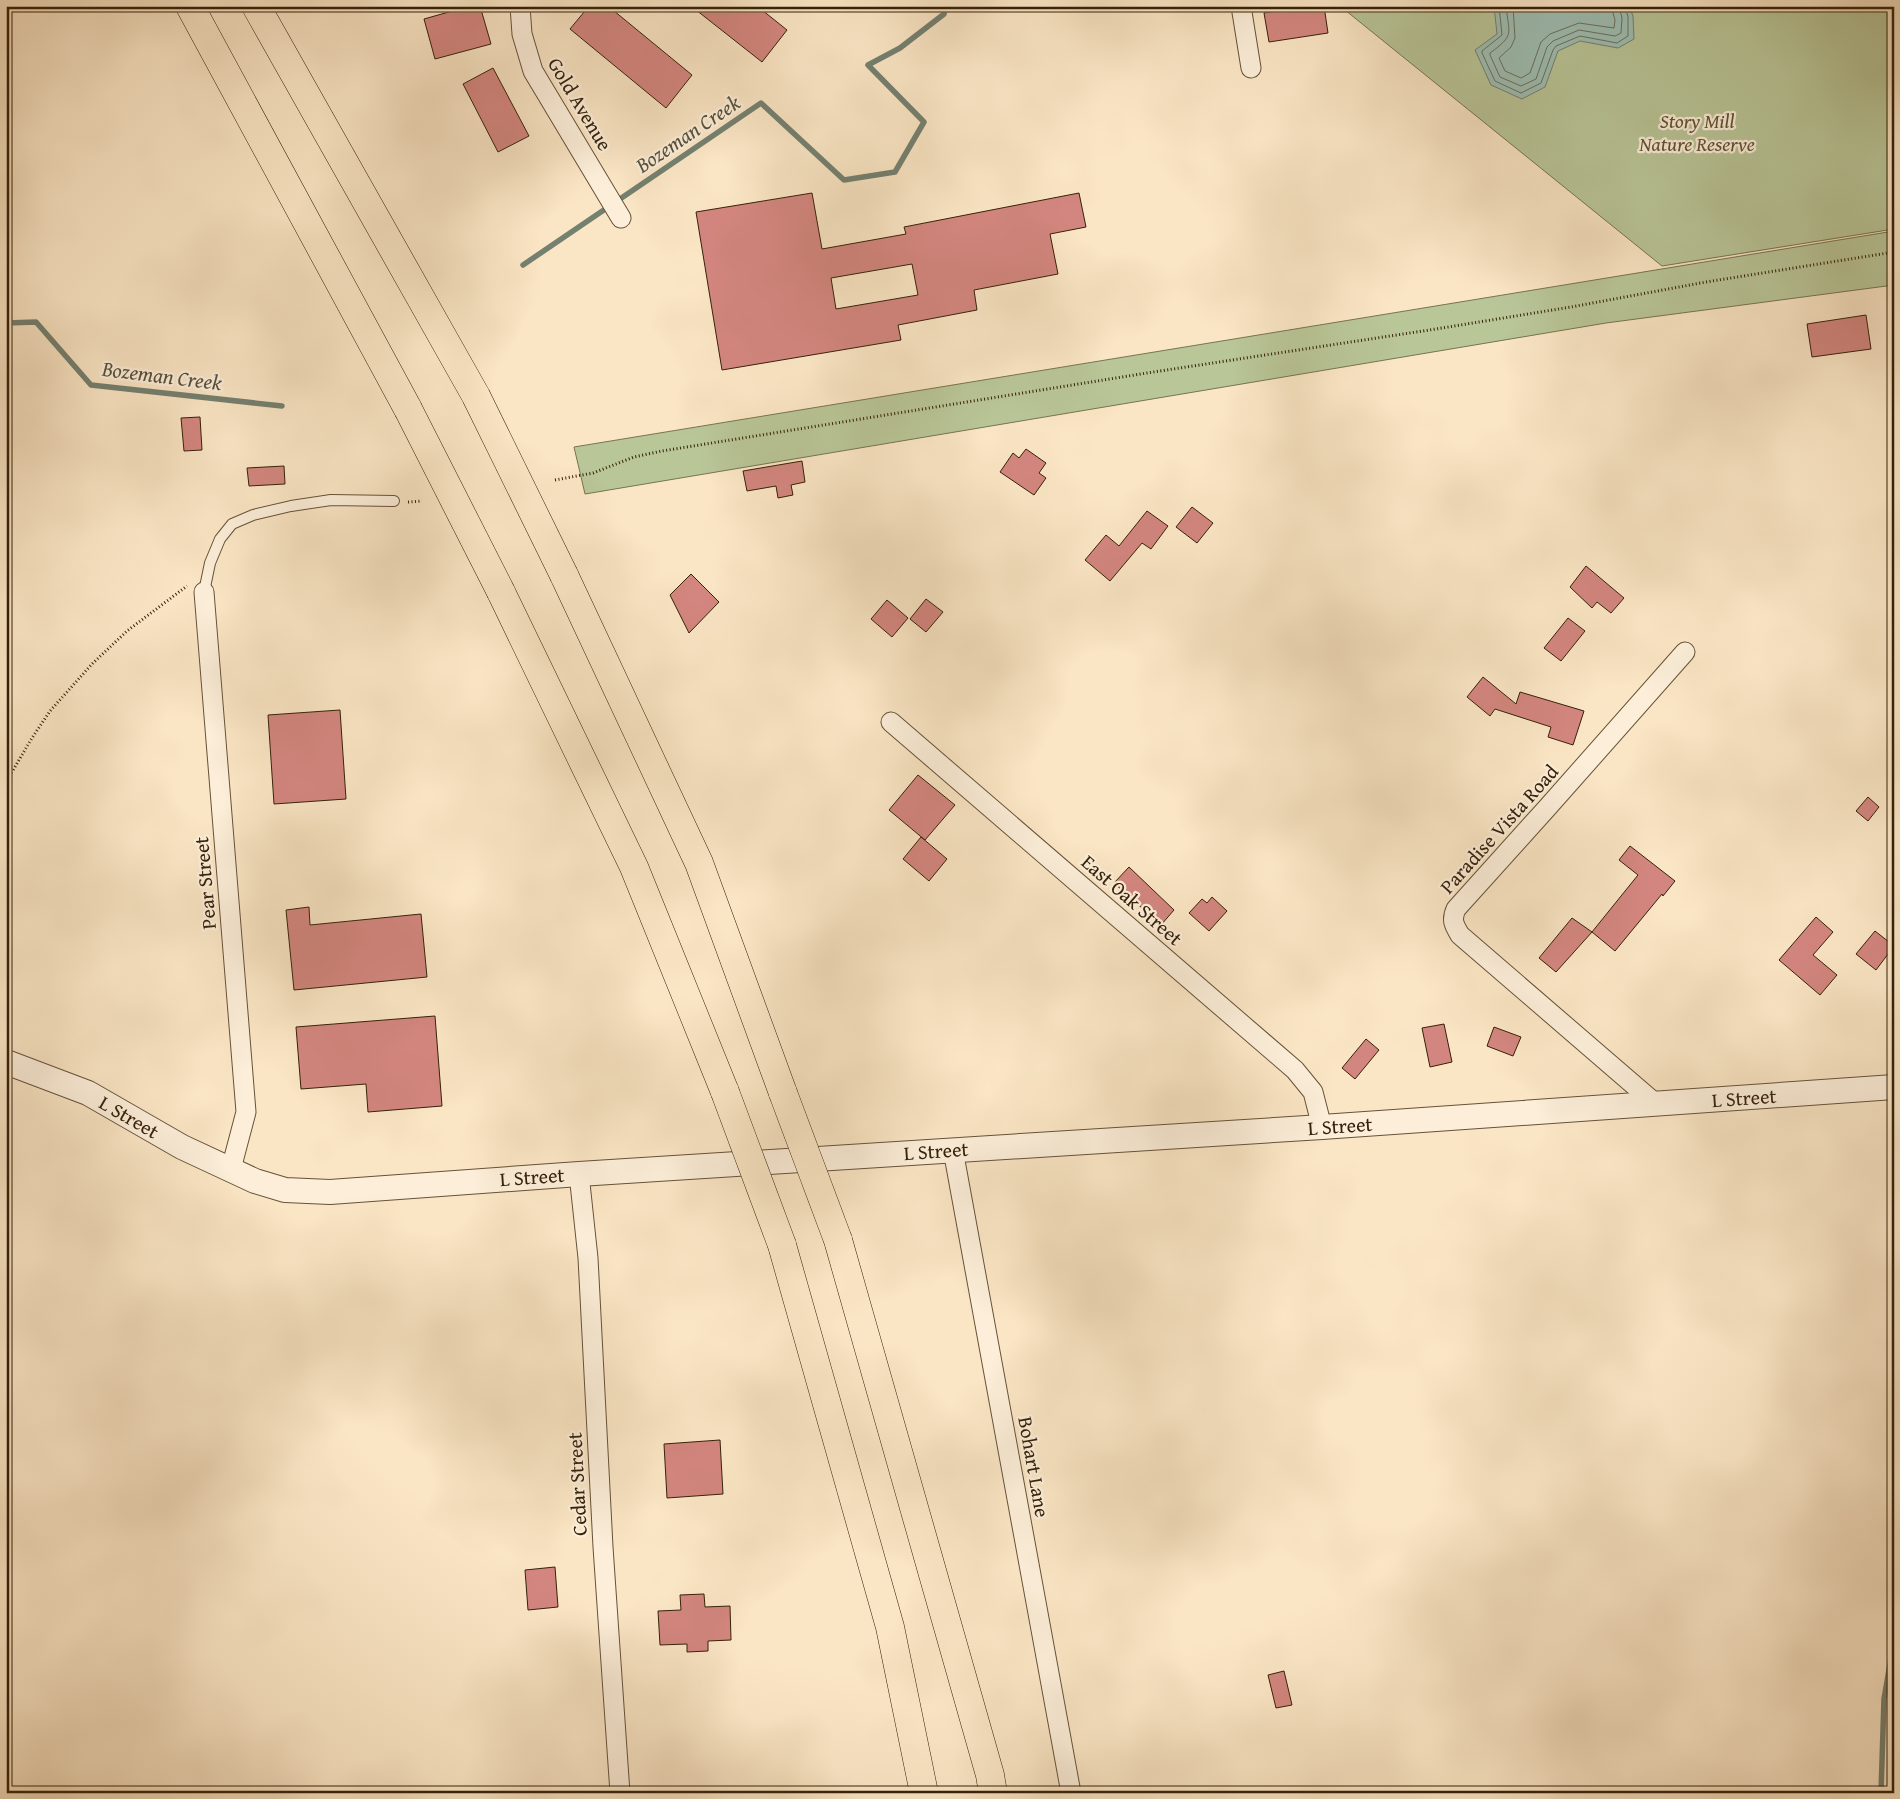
<svg xmlns="http://www.w3.org/2000/svg" width="1900" height="1799" viewBox="0 0 1900 1799" font-family="'Gentium Book Plus',serif">
<rect width="100%" height="100%" fill="#fae5c4"/>
<filter id="stains"><feTurbulence type="fractalNoise" baseFrequency=".004" numOctaves="4"/><feColorMatrix values="0 0 0 0 .2 0 0 0 0 .09 0 0 0 0 .02 0 0 0 .5 -.17"/></filter>
<radialGradient id="worn" r=".72"><stop offset=".6" stop-color="#630" stop-opacity="0"/><stop offset="1" stop-color="#630" stop-opacity=".3"/></radialGradient>
<g fill="#b9c698" stroke="#777450">
<polygon points="1340,6 1894,6 1894,229 1662,266"/>
<polygon points="1894,231 1894,285 1606,323 585,494 574,447"/>
</g>
<polygon fill="#9ebfb4" stroke="#748070" points="1494,6 1629,6 1633,16 1634,39 1618,48 1580,41 1558,51 1545,87 1522,99 1491,85 1475,50 1497,34"/>
<g fill="none" stroke-linecap="round" stroke-linejoin="round">
<g stroke="#6a705e" stroke-width="1">
<polyline points="1499,6 1502,35 1482,51 1482,53 1495,81 1521,93 1541,83 1553,50 1556,46 1580,36 1617,43 1628,36 1628,17 1625,6"/>
<path d="M 1506,6 C 1509,34 1515,35 1490,53 L 1490,55 L 1500,77 L 1521,86 L 1536,79 L 1547,47 L 1553,41 L 1579,30 L 1615,36 L 1621,33 L 1622,18 L 1619,6"/>
<polyline points="1513,6 1515,38 1511,47 1499,58 1505,71 1521,78 1530,73 1541,42 1550,34 1579,23 1614,28 1615,20 1611,6"/>
</g>
<g stroke="#748070" stroke-width="5.5">
<polyline points="523,265 761,103 844,180 895,172 924,122 868,65 900,48 944,14 946,6"/>
<polyline points="6,323 36,322 91,385 282,406"/>
<polyline points="1881,1793 1884,1699 1894,1641"/>
</g>
</g>
<g fill="#d3867f" stroke="#352109" fill-rule="evenodd">
<polygon points="470,6 480,6 491,44 435,59 424,19"/>
<polygon points="589,6 608,6 692,75 666,108 570,29"/>
<polygon points="691,6 757,6 787,30 762,62"/>
<polygon points="1303,6 1324,6 1328,33 1269,42 1264,13"/>
<polygon points="493,68 529,136 498,152 463,84"/>
<path d="M 812,193 L 822,249 L 906,234 L 904,227 L 1079,193 L 1086,227 L 1050,234 L 1058,274 L 974,290 L 977,310 L 898,325 L 901,340 L 722,370 L 696,212 ZM 912,264 L 918,295 L 836,309 L 831,278 Z"/>
<polygon points="1866,315 1871,349 1812,357 1807,324"/>
<polygon points="200,417 202,450 184,451 181,418"/>
<polygon points="1026,449 1046,463 1039,473 1046,478 1034,495 1000,472 1013,453 1019,458"/>
<polygon points="802,461 805,482 791,485 793,495 778,498 776,486 747,491 743,471"/>
<polygon points="284,466 285,484 249,486 247,468"/>
<polygon points="1192,507 1213,523 1197,543 1176,527"/>
<polygon points="1147,511 1168,526 1151,549 1142,543 1110,581 1085,560 1106,535 1119,546"/>
<polygon points="1586,566 1624,598 1611,613 1597,602 1592,608 1570,587"/>
<polygon points="691,574 719,602 689,633 670,595"/>
<polygon points="926,599 943,612 926,632 910,619"/>
<polygon points="887,600 908,618 892,637 871,619"/>
<polygon points="1568,618 1585,631 1561,661 1544,648"/>
<polygon points="1483,677 1516,704 1520,692 1584,711 1573,745 1548,737 1551,727 1495,709 1490,716 1467,697"/>
<polygon points="340,710 346,799 274,804 268,715"/>
<polygon points="918,775 955,805 925,840 889,810"/>
<polygon points="1868,797 1879,807 1868,821 1856,811"/>
<polygon points="921,837 947,859 929,881 903,859"/>
<polygon points="1630,846 1675,881 1663,896 1662,894 1615,951 1592,932 1638,875 1619,860"/>
<polygon points="1129,867 1174,910 1161,925 1114,883"/>
<polygon points="1212,897 1227,911 1209,931 1189,913 1202,899 1207,903"/>
<polygon points="309,907 310,925 421,914 427,977 294,990 286,910"/>
<polygon points="1816,917 1833,932 1813,955 1837,975 1820,995 1779,960"/>
<polygon points="1572,918 1592,932 1556,972 1539,958"/>
<polygon points="1875,931 1894,946 1876,970 1856,954"/>
<polygon points="435,1016 442,1106 368,1112 366,1084 301,1089 296,1027"/>
<polygon points="1444,1024 1452,1062 1430,1067 1422,1028"/>
<polygon points="1494,1027 1521,1037 1513,1056 1487,1046"/>
<polygon points="1366,1039 1379,1050 1355,1079 1342,1068"/>
<polygon points="720,1440 723,1494 667,1498 664,1444"/>
<polygon points="555,1567 558,1607 528,1610 525,1570"/>
<polygon points="704,1594 705,1607 730,1606 731,1640 708,1641 708,1651 687,1652 687,1644 660,1645 658,1611 681,1610 680,1595"/>
<polygon points="1284,1671 1292,1705 1276,1708 1268,1675"/>
</g>
<g fill="none" stroke-linecap="round" stroke-linejoin="round">
<defs>
<polyline id="service" points="204,592 210,563 220,539 232,524 253,515 291,506 331,500 394,501"/>
<g id="minor">
<polyline points="520,6 522,34 533,71 621,218"/>
<polyline points="1241,6 1251,68"/>
<polyline points="204,592 246,1112 231,1169"/>
<polyline points="891,722 1295,1070 1313,1092 1322,1127"/>
<path d="M 1656,1104 L 1460,935 C 1454,925 1451,920 1456,909 L 1547,808 L 1685,652"/>
<polyline points="953,1150 1071,1793"/>
<polyline points="579,1174 588,1258 603,1547 620,1793"/>
</g>
<polyline id="tertiary" points="6,1062 88,1093 182,1147 255,1181 285,1190 330,1192 579,1174 1322,1127 1894,1087"/>
<g id="motorway">
<polyline points="190,6 408,409"/>
<polyline points="256,6 476,396"/>
<polyline points="564,575 699,863 783,1093"/>
<polyline points="501,592 634,867 725,1092"/>
<polyline points="838,1240 990,1775 993,1793"/>
<polyline points="782,1245 890,1627 924,1793"/>
</g>
</defs>
<use href="#service" stroke="#665238" stroke-width="12"/>
<use href="#minor" stroke="#665238" stroke-width="21"/>
<use href="#tertiary" stroke="#665238" stroke-width="26"/>
<use href="#motorway" stroke="#352109" stroke-width="29"/>
<g stroke="#352109" stroke-width="3" stroke-dasharray="1 2.5" stroke-linecap="butt">
<polyline points="555,480 593,473 634,457 662,451 1147,373 1436,329 1571,307 1706,282 1894,252"/>
<polyline points="408,502 422,501"/>
<polyline points="6,782 32,738 50,711 92,664 127,631 187,586"/>
</g>
<use href="#service" stroke="#fceed9" stroke-width="10"/>
<use href="#minor" stroke="#fceed9" stroke-width="19"/>
<use href="#tertiary" stroke="#fceed9" stroke-width="24"/>
<use href="#motorway" stroke="#fae5c4" stroke-width="28"/>
<defs>
<g id="motorway-bridge">
<polyline points="476,396 564,575"/>
<polyline points="408,409 501,592"/>
<polyline points="725,1092 782,1245"/>
<polyline points="783,1093 838,1240"/>
</g>
</defs>
<use href="#motorway-bridge" stroke="#352109" stroke-width="29" stroke-linecap="butt"/>
<use href="#motorway-bridge" stroke="#fae5c4" stroke-width="28"/>
</g>
<g text-anchor="middle" stroke-width="4.5" stroke-linejoin="round" paint-order="stroke">
<g font-size="20" fill="#352109" stroke="#fceed9">
<text transform="translate(580 104) rotate(59)" y="7">Gold Avenue</text>
<text transform="translate(1499 829) rotate(-48)" y="7">Paradise Vista Road</text>
<text transform="translate(205 883) rotate(-95)" y="7">Pear Street</text>
<text transform="translate(1132 900) rotate(41)" y="7">East Oak Street</text>
<text transform="translate(1744 1098) rotate(-4)" y="7">L Street</text>
<text transform="translate(129 1117) rotate(30)" y="7">L Street</text>
<text transform="translate(1340 1126) rotate(-4)" y="7">L Street</text>
<text transform="translate(936 1151) rotate(-4)" y="7">L Street</text>
<text transform="translate(532 1177) rotate(-4)" y="7">L Street</text>
<text transform="translate(1034 1467) rotate(80)" y="7">Bohart Lane</text>
<text transform="translate(577 1484) rotate(-93)" y="7">Cedar Street</text>
</g>
<g font-size="20" font-style="italic" fill="#5d5334" stroke="#fceed9">
<text x="1697" y="128">Story Mill<tspan x="1697" dy="23">Nature Reserve</tspan></text>
</g>
<g font-size="21" font-style="italic" fill="#54503c" stroke="#fceed9">
<text transform="translate(688 134) rotate(-34)" y="7">Bozeman Creek</text>
<text transform="translate(162 376) rotate(7)" y="7">Bozeman Creek</text>
</g>
</g>
<rect width="1900" height="1799" fill="none" stroke="#fae5c4" stroke-width="25"/>
<rect x="8" y="8" width="1885" height="1784" fill="none" stroke="#352109" stroke-width="2.5"/>
<rect x="12" y="12" width="1875" height="1774" fill="none" stroke="#352109"/>
<rect width="100%" height="100%" filter="url(#stains)"/>
<rect width="100%" height="100%" fill="url(#worn)"/>
</svg>
